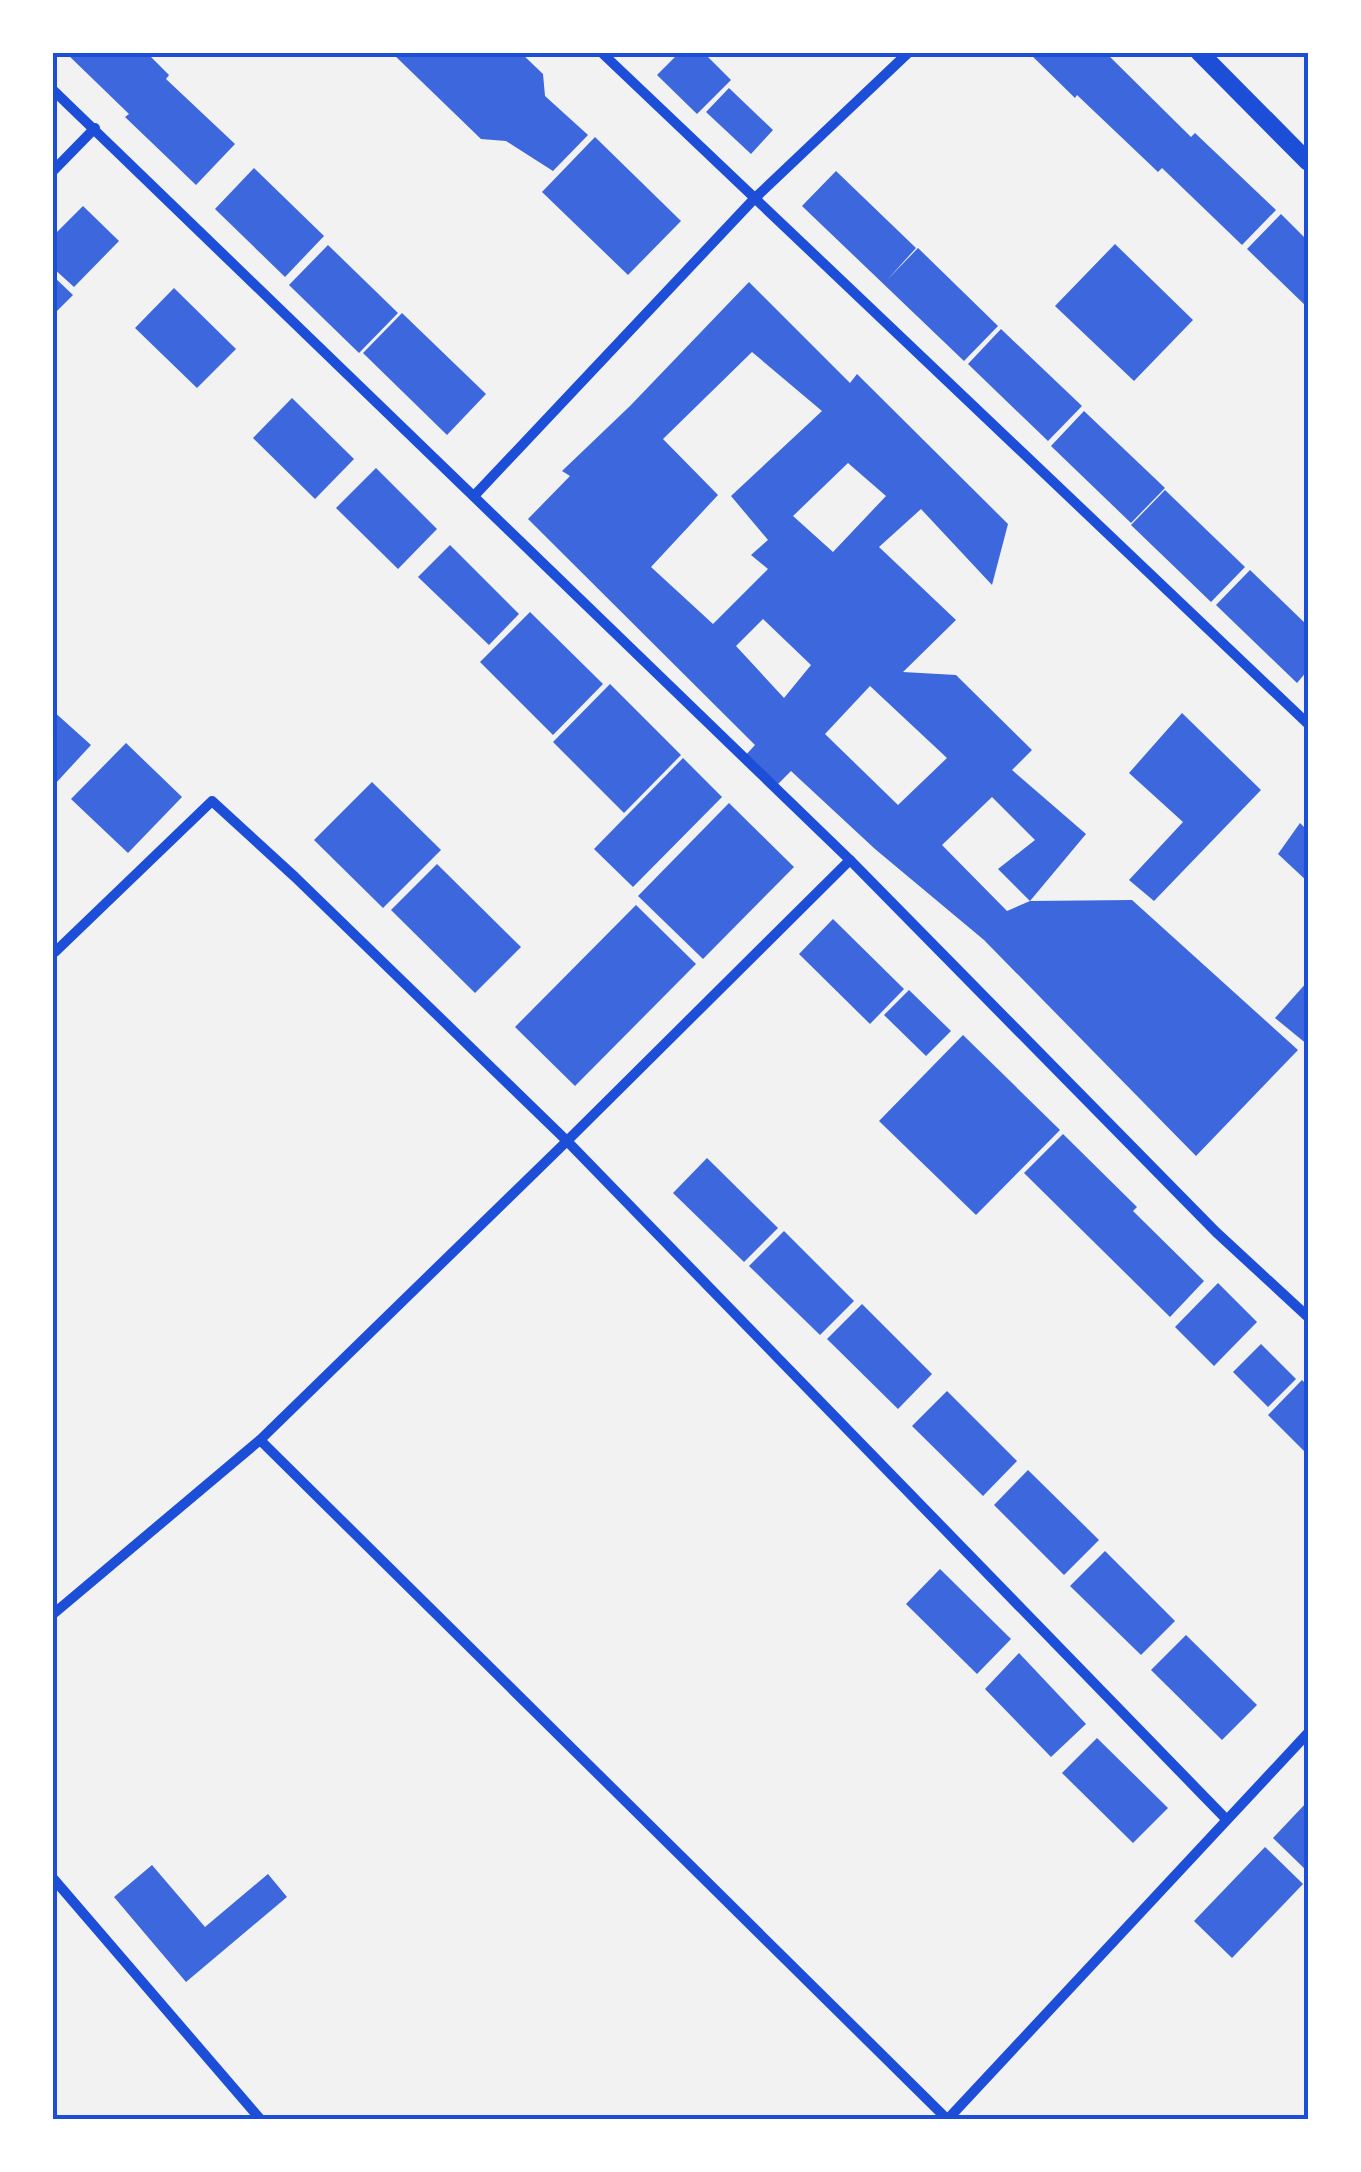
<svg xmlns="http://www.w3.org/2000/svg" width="1361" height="2172" viewBox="0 0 1361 2172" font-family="Figtree,sans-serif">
<rect width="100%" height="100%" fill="#f2f2f2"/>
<g fill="#3d67dc" fill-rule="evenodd">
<polygon points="65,52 146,52 169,75 166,79 235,144 196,185 125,117 129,114"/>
<polygon points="391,52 520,52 543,74 545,96 588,135 553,171 506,141 481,139"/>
<polygon points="680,52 703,52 731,80 697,114 657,75"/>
<polygon points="1028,52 1105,52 1191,137 1195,133 1276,210 1242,245 1162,168 1158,172 1077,95 1075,98"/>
<polygon points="729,88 773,130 751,154 706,112"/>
<polygon points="595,137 681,221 628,275 542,192"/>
<polygon points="254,168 324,236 285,277 215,209"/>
<polygon points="836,171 916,248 887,280 918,248 998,326 964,361 802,206"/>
<polygon points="83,206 119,241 74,287 52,267 52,237"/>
<polygon points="1281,214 1308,241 1308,308 1247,249"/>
<polygon points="1115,244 1193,320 1134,381 1055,306"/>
<polygon points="328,245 398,313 359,353 289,285"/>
<polygon points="52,275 73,295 52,316"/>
<path d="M 749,282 L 850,383 L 857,374 L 1008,524 L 992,585 L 921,509 L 879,547 L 956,620 L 903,672 L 956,675 L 1032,750 L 1012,770 L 1086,834 L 1030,901 L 1132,900 L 1298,1050 L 1196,1156 L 984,940 L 875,849 L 791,771 L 775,787 L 744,757 L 755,745 L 528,519 L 570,476 L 562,471 L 630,406 ZM 752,352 L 822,411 L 731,496 L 768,540 L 751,555 L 768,569 L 713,624 L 651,567 L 718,495 L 663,439 ZM 848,463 L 886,496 L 833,552 L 793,516 ZM 763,619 L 811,665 L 784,698 L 736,646 ZM 870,686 L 947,758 L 898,805 L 825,734 ZM 992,797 L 1035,840 L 998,869 L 1030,901 L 1007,911 L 942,845 Z"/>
<polygon points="174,288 236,349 197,388 135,328"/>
<polygon points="402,313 486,394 447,435 363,353"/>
<polygon points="1001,329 1082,406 1048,441 968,364"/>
<polygon points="292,398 354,459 315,499 253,438"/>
<polygon points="1084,411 1165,488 1131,523 1051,446"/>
<polygon points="376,468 437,529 398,569 336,508"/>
<polygon points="1165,490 1245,567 1211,602 1131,525"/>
<polygon points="450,545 519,614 489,645 418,577"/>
<polygon points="1250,570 1308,626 1308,670 1297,683 1216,605"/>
<polygon points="530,612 603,684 553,735 480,662"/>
<polygon points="610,684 681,755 624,813 553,742"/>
<polygon points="52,710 91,745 55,784 52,782"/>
<polygon points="1182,713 1261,790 1154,901 1129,880 1183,822 1129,773"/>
<polygon points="126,743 182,797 128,853 71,799"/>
<polygon points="683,758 722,797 633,887 594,849"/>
<polygon points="372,782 441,850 383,908 314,840"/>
<polygon points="729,803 794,867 703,959 638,896"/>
<polygon points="1300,823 1308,831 1308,882 1278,854"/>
<polygon points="437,864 521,947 475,993 391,910"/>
<polygon points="636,905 696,964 575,1086 515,1027"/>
<polygon points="833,919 904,989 870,1024 799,954"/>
<polygon points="1308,981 1308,1045 1275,1018"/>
<polygon points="909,990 951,1031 926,1056 884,1015"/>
<polygon points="963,1035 1060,1130 976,1215 879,1121"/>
<polygon points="1063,1134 1137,1207 1133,1211 1204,1281 1170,1317 1024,1173"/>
<polygon points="707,1158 778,1228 744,1262 673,1193"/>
<polygon points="784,1231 854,1301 820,1335 749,1266"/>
<polygon points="1218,1283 1257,1322 1214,1366 1175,1327"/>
<polygon points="862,1304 932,1374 898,1409 827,1339"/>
<polygon points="1261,1344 1296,1379 1268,1407 1233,1372"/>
<polygon points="1302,1380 1308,1386 1308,1455 1268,1415"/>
<polygon points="947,1391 1017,1461 983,1496 912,1426"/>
<polygon points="1028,1470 1099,1540 1064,1575 994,1505"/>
<polygon points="1105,1551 1175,1621 1141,1655 1070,1586"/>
<polygon points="940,1569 1011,1639 977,1674 906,1604"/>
<polygon points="1186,1635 1257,1705 1222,1740 1151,1670"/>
<polygon points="1019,1653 1086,1724 1051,1757 985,1689"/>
<polygon points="1097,1738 1168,1808 1133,1843 1062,1773"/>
<polygon points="1308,1801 1308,1872 1273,1838"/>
<polygon points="1265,1847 1303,1884 1232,1958 1194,1921"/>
<polygon points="152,1865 205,1927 268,1874 287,1897 186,1982 114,1897"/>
</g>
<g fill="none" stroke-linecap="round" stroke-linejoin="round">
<g stroke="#1d4ed8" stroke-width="10">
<polyline points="601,52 1308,724"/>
<polyline points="52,89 850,860 1216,1232 1308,1317"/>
<polyline points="52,172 95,128"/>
<polyline points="474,496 754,199 909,52"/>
<polyline points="55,952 212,801 295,877 567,1141 1226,1819"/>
<polyline points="260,1440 948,2120"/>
<polyline points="52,1615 260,1440 567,1141 850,860"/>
<polyline points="52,1877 261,2120"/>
<polyline points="947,2120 1308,1733"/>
</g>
<polyline stroke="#1d4ed8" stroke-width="18" points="1199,52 1308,162"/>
</g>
<rect width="1361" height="2172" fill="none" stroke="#ffffff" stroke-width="110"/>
<rect x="55" y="55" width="1251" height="2062" fill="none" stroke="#1d4ed8" stroke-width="4"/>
</svg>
